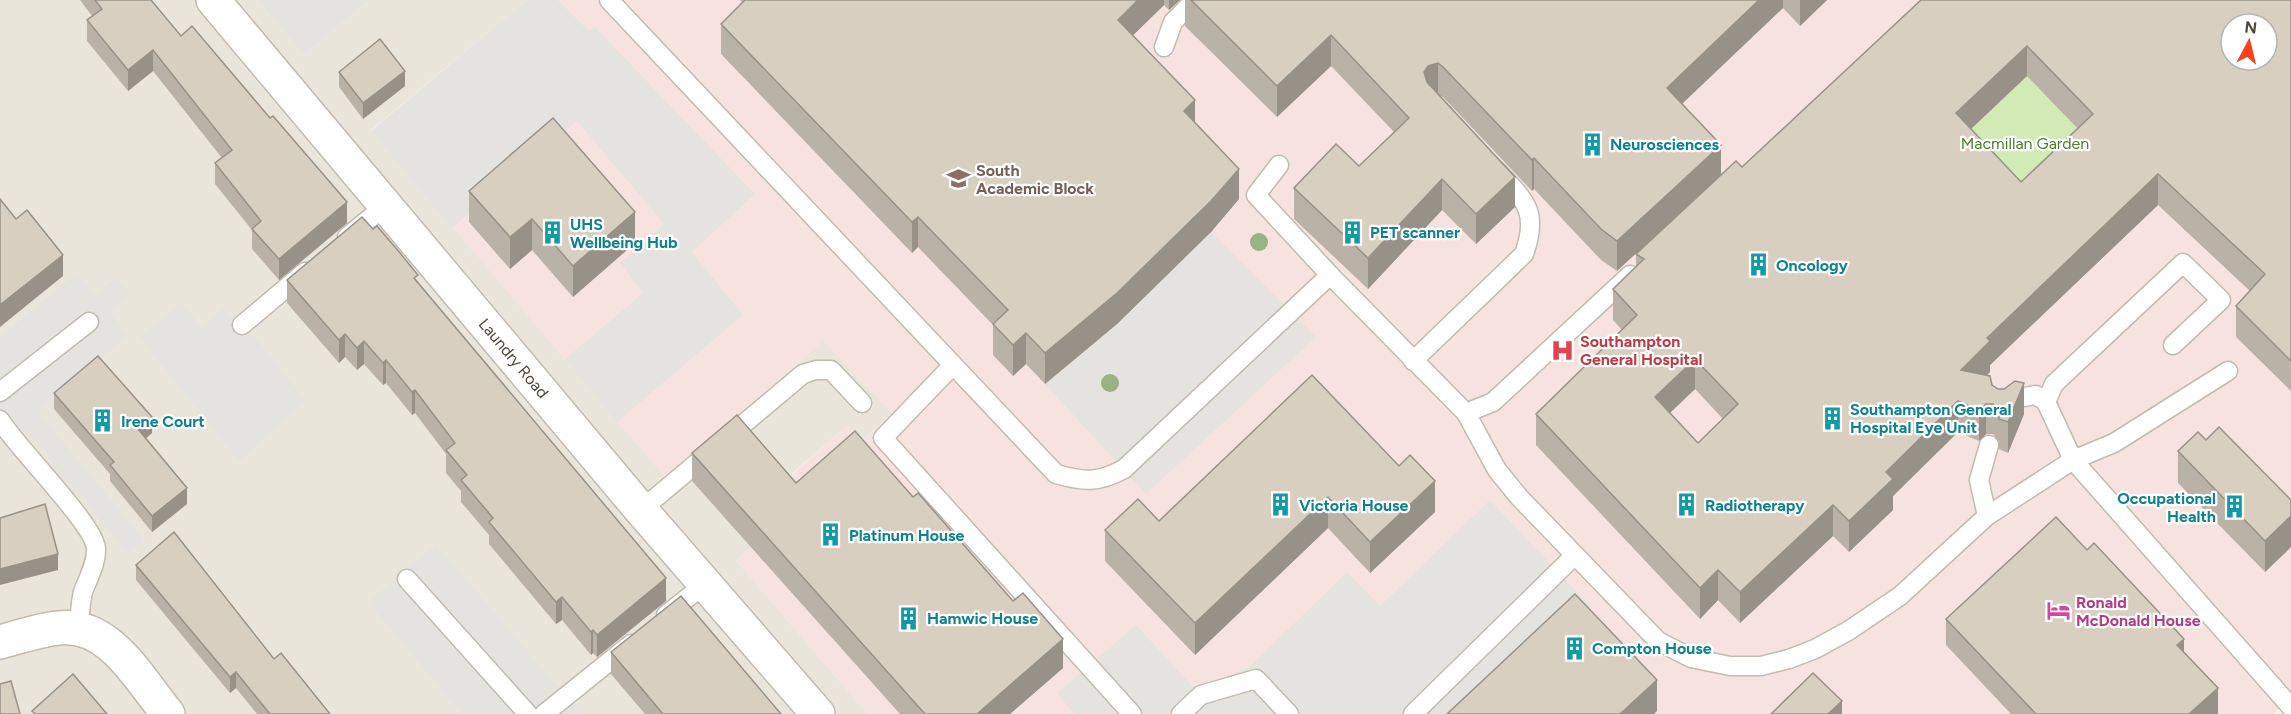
<svg xmlns="http://www.w3.org/2000/svg" width="2291" height="714" viewBox="0 0 2291 714" font-family="Figtree,sans-serif">
<rect width="100%" height="100%" fill="#f6f3ec"/>
<polygon fill="#eae5da" points="0,0 257,0 304,55 369,0 527,0 371,130 666,478 824,340 892,413 862,441 847,426 792,473 812,494 736,560 868,714 0,714"/>
<path fill="#f6e3e0" fill-rule="evenodd" d="M 527,0 L 2291,0 L 2291,697 L 2273,714 L 868,714 L 736,560 L 812,495 L 792,474 L 847,426 L 862,441 L 892,413 L 823,341 L 666,478 L 371,131 ZM 2231,24 L 2267,24 L 2267,60 L 2231,60 Z"/>
<polygon fill="#d2eab5" points="2027,76 2093,145 2021,213 1956,143"/>
<g fill="#e5e3e0">
<polygon points="257,0 369,0 304,55"/>
<polygon points="527,0 558,0 589,31 595,27 755,194 692,252 743,315 617,422 565,359 643,293 620,263 664,224 577,121 452,228 371,131"/>
<polygon points="1211,232 1316,337 1146,494 1045,384 1117,324"/>
<polygon points="77,273 95,295 116,278 130,294 109,312 128,335 37,411 144,540 128,553 25,430 6,446 0,439 0,337"/>
<polygon points="182,303 202,328 222,308 253,335 306,401 239,461 139,337"/>
<polygon points="1490,500 1592,608 1479,714 1074,714 1057,693 1136,625 1195,689 1249,667 1347,572 1380,606"/>
<polygon points="436,544 581,714 462,714 368,602"/>
</g>
<g fill="none" stroke-linecap="round" stroke-linejoin="round">
<defs>
<g id="service">
<path d="M 609,0 L 1056,474 C 1084,482 1098,483 1124,469 L 1330,275"/>
<polyline points="1164,47 1173,22 1195,0"/>
<polyline points="1279,165 1256,195 1330,275 1466,413 1497,470 1519,497 1658,641 1691,658 1730,666 1761,666 1789,659 1815,649 1848,631 1900,596 1987,516 2073,460 2114,443 2228,371"/>
<polyline points="347,237 385,206"/>
<polyline points="242,325 305,272"/>
<path d="M 1413,361 L 1524,254 C 1539,212 1526,201 1497,171"/>
<polyline points="953,365 883,438 1132,714"/>
<polyline points="0,392 89,322"/>
<polyline points="2046,402 2054,384 2183,263 2221,300 2173,345"/>
<polyline points="2004,407 2012,399 2036,395 2046,402 2073,460 2291,707"/>
<polyline points="1466,413 1493,402 1630,275"/>
<path d="M 0,420 C 18,449 93,523 96,548 C 97,563 88,578 83,592 C 80,604 80,616 79,628"/>
<polyline points="641,510 803,374 816,370 831,370 862,403"/>
<polyline points="1987,516 1979,480 1989,445"/>
<polyline points="407,579 528,714"/>
<polyline points="666,615 705,584"/>
<polyline points="544,714 631,644"/>
<polyline points="1181,714 1201,695 1256,679 1289,714"/>
<polyline points="1413,714 1575,555"/>
</g>
<g id="minor">
<polyline points="213,0 641,510 818,714"/>
<path d="M 0,642 C 19,637 39,630 58,628 C 110,622 139,679 168,714"/>
</g>
</defs>
<use href="#service" stroke="#c2bbae" stroke-width="21"/>
<use href="#minor" stroke="#c2bbae" stroke-width="36"/>
<use href="#service" stroke="#fff" stroke-width="18"/>
<use href="#minor" stroke="#fff" stroke-width="33"/>
</g>
<g fill="#97b381">
<circle cx="1259" cy="242" r="9"/>
<circle cx="1110" cy="383" r="9"/>
</g>
<g fill="#bab2a6" fill-rule="evenodd">
<polygon points="80,0 151,0 181,36 347,223 279,280 252,249 252,230 215,184 215,163 222,158 153,71 128,91 87,41 87,20 92,16"/>
<polygon points="740,0 1180,0 1169,10 1164,5 1133,35 1195,122 1239,199 1211,232 1117,324 1045,384 1026,364 1013,376 993,355 993,325 918,247 912,253 721,54 721,24 742,2"/>
<polygon points="1185,0 1827,0 1800,26 1783,8 1682,104 1617,271 1601,260 1534,189 1532,191 1443,97 1438,95 1515,207 1476,244 1442,210 1368,289 1294,219 1294,188 1359,166 1394,132 1331,66 1277,117 1185,26"/>
<path d="M 1921,0 L 2291,0 L 2291,391 L 2236,337 L 2236,306 L 2250,291 L 2158,205 L 1990,365 L 1990,372 L 1987,375 L 1992,385 L 2024,414 L 2008,453 L 1999,449 L 1999,442 L 1993,434 L 1986,434 L 1979,441 L 1958,432 L 1893,496 L 1893,510 L 1849,552 L 1833,536 L 1740,623 L 1718,600 L 1700,619 L 1536,445 L 1536,414 L 1622,330 L 1613,320 L 1613,289 L 1636,267 L 1636,254 L 1742,167 ZM 2027,76 L 2078,129 L 2021,182 L 1971,129 ZM 1695,389 L 1723,419 L 1698,443 L 1670,413 Z"/>
<polygon points="339,72 405,86 363,119 339,87"/>
<polygon points="469,191 635,243 573,297 532,250 510,269 469,222"/>
<polygon points="287,280 418,283 666,601 597,657 593,653 591,655 562,620 556,624 489,544 489,535 461,502 461,491 446,473 446,454 415,413 412,415 386,383 383,385 364,364 357,370 345,357 339,363 287,303"/>
<polygon points="1312,375 1435,512 1370,573 1328,528 1195,655 1105,561 1105,530 1159,521"/>
<polygon points="54,393 152,433 146,438 187,504 152,532 110,481 110,474 54,409"/>
<polygon points="2206,440 2291,500 2291,547 2265,572 2178,483 2178,451"/>
<polygon points="692,453 796,483 913,497 1013,601 1063,668 1010,714 900,714 692,481"/>
<polygon points="2087,550 2184,652 2218,714 2011,714 1946,645 1946,619"/>
<polygon points="136,565 274,659 330,714 257,714 236,688 230,693 136,580"/>
<polygon points="611,652 781,714 645,714 611,674"/>
</g>
<g fill="#979187">
<polygon points="1138,0 1164,0 1164,5 1118,50 1118,20"/>
<polygon points="1169,0 1180,0 1169,10"/>
<polygon points="1759,0 1783,0 1783,8 1667,118 1667,88"/>
<polygon points="1800,0 1827,0 1800,26"/>
<polygon points="1331,35 1331,66 1277,117 1277,86"/>
<polygon points="2027,46 2027,76 1956,143 1956,113"/>
<polygon points="153,50 153,71 128,91 128,70"/>
<polygon points="1438,63 1438,94 1428,96 1424,72 1428,66"/>
<polygon points="405,71 405,86 363,119 363,103"/>
<polygon points="1195,100 1195,131 1184,111"/>
<polygon points="1721,145 1721,175 1617,271 1617,241"/>
<polygon points="1534,158 1534,189 1532,191 1532,160"/>
<polygon points="1239,169 1239,199 1211,232 1117,324 1045,384 1045,353"/>
<polygon points="2158,174 2158,205 1990,365 1990,372 1961,401 1961,370 1987,338"/>
<polygon points="1515,177 1515,207 1476,244 1476,214"/>
<polygon points="1442,179 1442,210 1368,289 1368,258"/>
<polygon points="347,202 347,223 279,280 279,259"/>
<polygon points="635,212 635,243 573,297 573,266"/>
<polygon points="918,217 918,247 912,253 912,222"/>
<polygon points="532,219 532,250 510,269 510,237"/>
<polygon points="63,255 63,276 0,327 0,305"/>
<polygon points="1026,333 1026,364 1013,376 1013,345"/>
<polygon points="345,334 345,357 339,363 339,340"/>
<polygon points="364,341 364,364 357,370 357,348"/>
<polygon points="1695,359 1695,389 1655,427 1655,397"/>
<polygon points="386,360 386,383 383,385 383,363"/>
<polygon points="2024,383 2024,414 2008,453 2008,422"/>
<polygon points="415,390 415,413 412,415 412,392"/>
<polygon points="1958,401 1958,432 1893,496 1893,510 1849,552 1849,521 1886,472"/>
<polygon points="1986,404 1986,434 1979,441 1979,410"/>
<polygon points="152,417 152,433 138,445 138,429"/>
<polygon points="1435,481 1435,512 1370,573 1370,542"/>
<polygon points="187,488 187,504 152,532 152,516"/>
<polygon points="1328,497 1328,528 1195,655 1195,623"/>
<polygon points="1833,505 1833,536 1740,623 1740,592"/>
<polygon points="2291,516 2291,547 2265,572 2265,541"/>
<polygon points="58,554 58,570 0,585 0,569"/>
<polygon points="1718,570 1718,600 1700,619 1700,588"/>
<polygon points="666,578 666,601 597,657 597,635"/>
<polygon points="562,597 562,620 556,624 556,602"/>
<polygon points="593,630 593,653 591,655 591,632"/>
<polygon points="1063,639 1063,668 1010,714 977,714"/>
<polygon points="2184,639 2184,665 2177,645"/>
<polygon points="236,672 236,688 230,693 230,677"/>
<polygon points="1657,680 1657,711 1654,714 1620,714"/>
<polygon points="2218,688 2218,714 2189,714"/>
<polygon points="1842,701 1842,714 1828,714"/>
</g>
<g fill="#d8cfc1" stroke="#979187" stroke-width="1.5" fill-rule="evenodd">
<polygon points="95,0 151,0 181,36 192,26 270,118 273,116 347,202 279,259 252,229 261,221 215,163 232,150 153,50 128,70 87,20 102,9"/>
<polygon points="745,0 1138,0 1118,20 1195,100 1184,111 1239,169 1211,201 1117,293 1045,353 1026,333 1013,345 993,324 1008,310 918,217 912,222 721,24"/>
<polygon points="1191,0 1759,0 1667,88 1721,145 1617,241 1601,229 1534,158 1532,160 1443,67 1438,63 1428,66 1424,72 1427,82 1515,177 1476,214 1442,179 1368,258 1294,188 1336,144 1359,166 1409,118 1331,35 1277,86"/>
<path d="M 1921,0 L 2291,0 L 2291,361 L 2236,306 L 2265,274 L 2158,174 L 1987,338 L 1990,341 L 1961,370 L 1990,376 L 1992,385 L 1998,389 L 2004,389 L 2015,381 L 2024,383 L 2008,422 L 1999,419 L 2000,411 L 1993,404 L 1986,404 L 1979,410 L 1958,401 L 1886,472 L 1893,479 L 1849,521 L 1833,505 L 1740,592 L 1718,570 L 1700,588 L 1536,414 L 1637,315 L 1613,289 L 1644,259 L 1636,254 L 1736,161 L 1742,167 ZM 2231,24 L 2267,24 L 2267,60 L 2231,60 ZM 2027,46 L 2093,114 L 2021,182 L 1956,113 ZM 1695,359 L 1738,404 L 1698,443 L 1655,397 Z"/>
<polygon points="380,39 405,71 363,103 339,72"/>
<polygon points="553,118 635,212 573,266 532,219 510,237 469,191"/>
<polygon points="0,199 16,219 27,210 63,255 0,305"/>
<polygon points="362,217 373,229 377,226 395,247 418,275 414,278 666,578 597,635 593,630 591,632 562,597 556,602 489,522 493,518 461,480 467,475 446,450 455,443 415,390 412,392 386,360 383,363 364,341 357,348 345,334 339,340 287,280"/>
<polygon points="98,356 152,417 138,429 187,488 152,516 110,465 114,462 54,393"/>
<polygon points="1312,375 1399,466 1410,455 1435,481 1370,542 1328,497 1195,623 1105,530 1138,499 1159,521"/>
<polygon points="737,415 796,483 855,431 913,497 918,493 1013,601 1023,593 1063,639 977,714 925,714 692,453"/>
<polygon points="2219,427 2291,500 2291,516 2265,541 2178,451 2198,432 2206,440"/>
<polygon points="45,504 58,554 0,569 0,518"/>
<polygon points="2056,517 2087,550 2094,543 2184,639 2177,645 2218,688 2189,714 2036,714 1946,619"/>
<polygon points="174,532 274,659 281,653 330,714 270,714 236,672 230,677 136,565"/>
<polygon points="1575,594 1657,680 1620,714 1447,714"/>
<polygon points="681,596 781,714 663,714 611,652"/>
<polygon points="1813,673 1842,701 1828,714 1771,714"/>
<polygon points="73,674 107,714 35,714 32,711"/>
<polygon points="11,681 20,714 0,714 0,684"/>
</g>
<defs>
<symbol id="building-bare" viewBox="-9 -9 18 18"><path d="M-4-6H4V6H1V3H-1V6H-4ZM-2.5-4.3h1.7v1.8h-1.7ZM.8-4.3h1.7v1.8H.8ZM-2.5-1h1.7V.8h-1.7ZM.8-1h1.7V.8H.8Z" fill="#0f9aa8" stroke="#fff" stroke-width="2.5" paint-order="stroke"/></symbol>
<symbol id="university-bare" viewBox="-9 -9 18 18"><path d="M0-5L7-2L0 1L-7-2ZM-4 1L0 2.5L4 1V4Q0 6-4 4Z" fill="#8d6e63" stroke="#fff" stroke-width="2.5" paint-order="stroke"/></symbol>
<symbol id="hospital-bare" viewBox="-9 -9 18 18"><path d="M-5-5h3v3.5h4V-5h3V5h-3V1.5h-4V5h-3Z" fill="#e0444e" stroke="#fff" stroke-width="2.5" paint-order="stroke"/></symbol>
<symbol id="hotel-bare" viewBox="-9 -9 18 18"><path d="M-6-4.5h1.5V1H6V5H4.5V3h-9V5H-6ZM-4 0a1.8 1.8 0 1 1 3.6 0ZM.5 0V-2.5h3Q6-2.5 6 0Z" fill="#d1479c" stroke="#fff" stroke-width="2.5" paint-order="stroke"/></symbol>
</defs>
<g fill-rule="evenodd">
<use href="#building-bare" x="1576" y="128" width="33" height="33"/>
<use href="#university-bare" x="942" y="162" width="33" height="33"/>
<use href="#building-bare" x="1336" y="216" width="33" height="33"/>
<use href="#building-bare" x="536" y="216" width="33" height="33"/>
<use href="#building-bare" x="1742" y="248" width="33" height="33"/>
<use href="#hospital-bare" x="1546" y="334" width="33" height="33"/>
<use href="#building-bare" x="1816" y="402" width="33" height="33"/>
<use href="#building-bare" x="86" y="404" width="33" height="33"/>
<use href="#building-bare" x="1264" y="488" width="33" height="33"/>
<use href="#building-bare" x="1670" y="488" width="33" height="33"/>
<use href="#building-bare" x="2218" y="490" width="33" height="33"/>
<use href="#building-bare" x="814" y="518" width="33" height="33"/>
<use href="#hotel-bare" x="2042" y="594" width="33" height="33"/>
<use href="#building-bare" x="892" y="602" width="33" height="33"/>
<use href="#building-bare" x="1558" y="632" width="33" height="33"/>
</g>
<g text-anchor="middle" stroke-width="4.5" stroke-linejoin="round" paint-order="stroke">
<g font-size="16" fill="#4a7f2a" stroke="#fff">
<text x="2025" y="149">Macmillan Garden</text>
</g>
<g font-size="16" font-weight="bold" fill="#0d838f" stroke="#fff" text-anchor="start">
<text x="1610" y="150">Neurosciences</text>
<text x="570" y="230">UHS<tspan x="570" dy="18">Wellbeing Hub</tspan></text>
<text x="1370" y="238">PET scanner</text>
<text x="1776" y="271">Oncology</text>
<text x="1850" y="415">Southampton General<tspan x="1850" dy="18">Hospital Eye Unit</tspan></text>
<text x="121" y="427">Irene Court</text>
<text x="2216" y="504" text-anchor="end">Occupational<tspan x="2216" dy="18">Health</tspan></text>
<text x="1299" y="511">Victoria House</text>
<text x="1705" y="511">Radiotherapy</text>
<text x="849" y="541">Platinum House</text>
<text x="927" y="624">Hamwic House</text>
<text x="1592" y="654">Compton House</text>
</g>
<g font-size="16" font-weight="bold" fill="#785e54" stroke="#fff" text-anchor="start">
<text x="976" y="176">South<tspan x="976" dy="18">Academic Block</tspan></text>
</g>
<g font-size="16" font-weight="bold" fill="#be3a42" stroke="#fff" text-anchor="start">
<text x="1580" y="347">Southampton<tspan x="1580" dy="18">General Hospital</tspan></text>
</g>
<g font-size="16" fill="#4b4439" stroke="#fff">
<text transform="translate(514 358) rotate(50)" y="6">Laundry Road</text>
</g>
<g font-size="16" font-weight="bold" fill="#b23c85" stroke="#fff" text-anchor="start">
<text x="2076" y="608">Ronald<tspan x="2076" dy="18">McDonald House</tspan></text>
</g>
</g>
<g transform="translate(2249 42) rotate(7)"><circle r="28" fill="#ffffff" stroke="#b7b4b0" stroke-width="1.5"/>
<path d="M0-4.5L10 22L0 15L-10 22Z" fill="#fc3f1d"/>
<text y="-9" font-size="16" font-weight="bold" text-anchor="middle" fill="#4b4439">N</text>
</g>
</svg>
